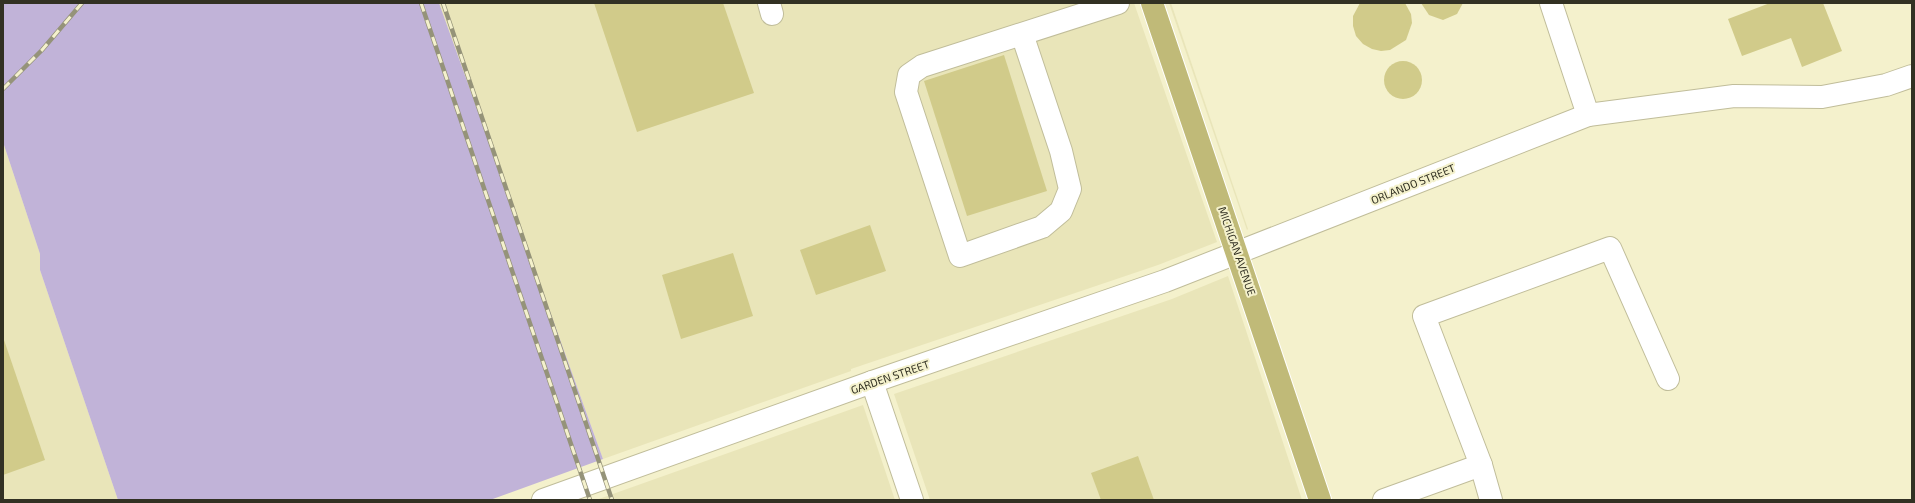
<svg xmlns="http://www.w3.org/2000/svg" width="1915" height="503" viewBox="0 0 1915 503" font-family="'Exo 2',sans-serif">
<rect width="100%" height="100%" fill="#f4f1cc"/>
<g fill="#e9e5b9">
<polygon points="439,3 1134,3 1217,242 1158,265 851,369 851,371 603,459"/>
<polygon points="1169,3 1171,3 1248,229 1247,230"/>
<polygon points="3,142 40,254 40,270 118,500 3,500"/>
<polygon points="1228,276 1302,500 930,500 894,394 1172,299"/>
<polygon points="863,405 895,500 596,500"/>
</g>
<polygon fill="#c1b3d8" points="3,3 439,3 603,459 490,500 118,500 40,270 40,254 3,142"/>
<g fill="#d1cb8a">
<polygon points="594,3 723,3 754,93 637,132"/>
<polygon points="1360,3 1405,3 1411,14 1412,23 1406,40 1390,50 1381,51 1372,49 1363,44 1356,36 1353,26 1353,16"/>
<polygon points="1421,3 1463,3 1457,14 1443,20 1429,15"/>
<polygon points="1770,3 1823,3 1842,51 1802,67 1791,38 1742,56 1728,19"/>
<polygon points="1004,55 1047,191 967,216 924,81"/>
<circle cx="1403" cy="80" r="19"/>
<polygon points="870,225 886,271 816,295 800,250"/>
<polygon points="733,253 753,316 681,339 662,275"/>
<polygon points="3,337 45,460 3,475"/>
<polygon points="1138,456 1154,500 1101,500 1091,473"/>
</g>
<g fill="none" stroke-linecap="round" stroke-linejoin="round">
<defs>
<g id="minor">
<polyline points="769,3 772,14"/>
<polyline points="1551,3 1588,115"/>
<polyline points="1022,34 1061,151 1070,189 1061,211 1042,227 960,256 906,92 909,75 922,66 1118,3"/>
<polyline points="872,382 912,500"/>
<polyline points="543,500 872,382 1165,281 1588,115 1734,96 1822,97 1886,85 1912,76"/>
<polyline points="1384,500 1481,465"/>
<polyline points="1491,500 1481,465 1424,316 1610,248 1668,379"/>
</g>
<polyline id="major" points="1152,3 1320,500"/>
</defs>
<use href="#minor" stroke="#c0bd9a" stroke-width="24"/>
<use href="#major" stroke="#fff" stroke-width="24"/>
<use href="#minor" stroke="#fff" stroke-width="22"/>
<use href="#major" stroke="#c0ba78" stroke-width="22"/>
<defs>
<g id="rail">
<polyline points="421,3 590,500"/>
<polyline points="443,3 612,500"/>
<polyline points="3,89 42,50 82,3"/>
</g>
</defs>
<use href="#rail" stroke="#959379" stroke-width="4.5"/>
<use href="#rail" stroke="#f4f1cc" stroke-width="3" stroke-dasharray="9" stroke-linecap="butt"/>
</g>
<g text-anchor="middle" stroke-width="4" stroke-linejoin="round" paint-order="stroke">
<g font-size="11" fill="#323123" stroke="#f4f1cc">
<text transform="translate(1413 184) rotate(-22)" y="4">ORLANDO STREET</text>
<text transform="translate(1237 251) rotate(71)" y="4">MICHIGAN AVENUE</text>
<text transform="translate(890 377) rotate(-19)" y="4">GARDEN STREET</text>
</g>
</g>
<rect width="1915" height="503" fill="none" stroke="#323123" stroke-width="8"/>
</svg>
